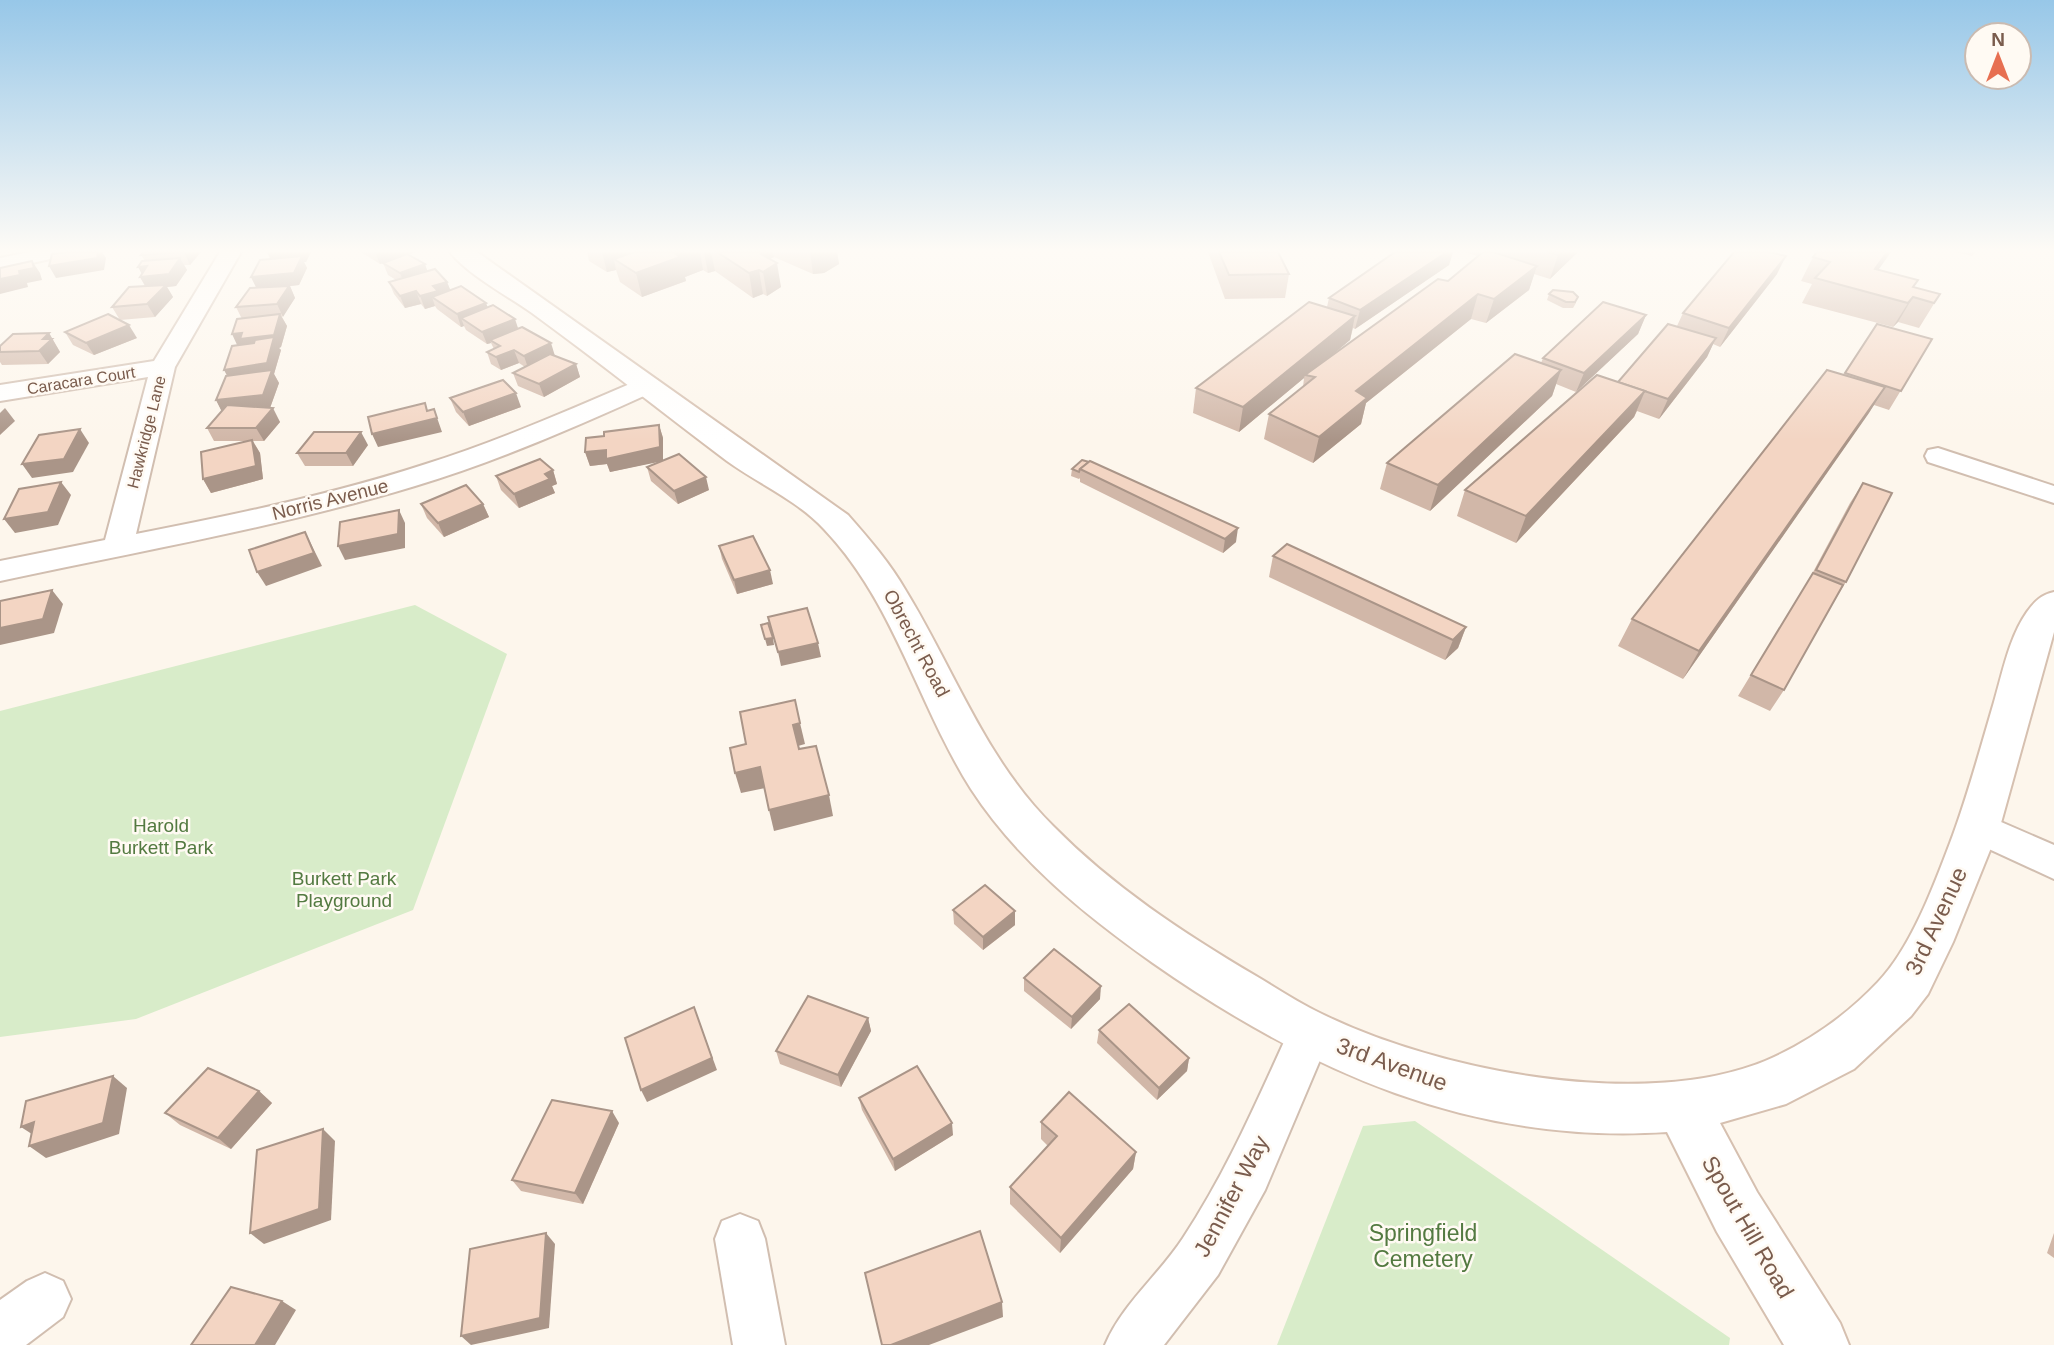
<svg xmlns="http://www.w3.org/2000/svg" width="2054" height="1345" viewBox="0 0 2054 1345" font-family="Helvetica,sans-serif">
<rect width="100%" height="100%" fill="#fdf6ec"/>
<g fill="#d8ecc9">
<polygon points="415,605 507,654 413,910 136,1019 0,1037 0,711"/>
<polygon points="1415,1121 1730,1338 1729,1345 1277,1345 1363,1126"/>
</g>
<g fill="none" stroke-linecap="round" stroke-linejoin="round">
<defs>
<g id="street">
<polygon points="29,252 68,252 64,256 0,270 0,258"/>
<path d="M 220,252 L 241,252 L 175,367 L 136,534 C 233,515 331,495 426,464 C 499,441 569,410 639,380 L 657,380 L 660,385 L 657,390 C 578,426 498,461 415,486 C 279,527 139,551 0,581 L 0,561 L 105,540 L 148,377 L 0,401 L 0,385 L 154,361 Z"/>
<polygon points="1938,448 2054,486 2054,503 1928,462 1925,456 1928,450"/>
<polygon points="1978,812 2054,845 2054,879 1965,838 1959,827 1965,816"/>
<path d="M 1309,1014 L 1324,1020 L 1331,1034 L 1265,1190 L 1218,1275 L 1164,1345 L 1105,1345 C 1122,1304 1159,1275 1183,1238 C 1228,1170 1260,1094 1294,1020 Z"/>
<polygon points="740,1214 758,1221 765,1239 785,1345 733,1345 715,1239 722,1221"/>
<polygon points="45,1273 63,1281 71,1299 63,1317 26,1345 0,1345 0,1300 27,1281"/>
</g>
<path id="secondary" d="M 450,252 L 477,252 L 848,515 C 869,539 890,563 906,591 C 955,671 985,759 1053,826 C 1112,886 1183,933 1256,976 C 1278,989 1300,1004 1324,1015 C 1439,1071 1643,1111 1765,1061 C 1807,1043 1846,1016 1878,982 C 1912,947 1936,880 1953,835 C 1969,791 1981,746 1994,702 C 2003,671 2009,638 2027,612 C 2035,601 2041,595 2054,592 L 2054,632 L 2001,823 L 1953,942 L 1928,994 L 1911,1016 L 1854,1069 L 1786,1104 L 1720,1123 L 1757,1192 L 1840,1323 L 1849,1345 L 1784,1345 L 1717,1232 L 1667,1132 C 1473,1145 1309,1072 1153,963 C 1085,915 1017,860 971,789 C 918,705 894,602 824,529 C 797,500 759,484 727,461 C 662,412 598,361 532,313 C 508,296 468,275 450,252 Z"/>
</defs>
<use href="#street" stroke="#d1beb0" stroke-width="4"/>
<use href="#secondary" stroke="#d6c0b0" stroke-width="4"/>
<use href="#street" fill="#fff" fill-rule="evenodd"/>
<use href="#secondary" fill="#fff" fill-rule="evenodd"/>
</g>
<g fill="#d1b7a8">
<polygon points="144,252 201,252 190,265 184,265 187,270 176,286 167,287 173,297 155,317 120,320 112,307 145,286 140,277 142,274 145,261 141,255"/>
<polygon points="268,252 311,252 306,262 304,262 307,268 299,285 290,286 295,298 282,317 287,326 281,347 279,348 281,350 274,374 279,383 270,408 280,422 264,441 253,441 260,453 263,479 211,493 203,479 246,441 214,441 207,428 222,411 216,400 227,376 238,346 242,319 236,307 256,287 251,277 270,259"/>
<polygon points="361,252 414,252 408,255 425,264 427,271 447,282 450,290 488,307 555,356 576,364 580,377 544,397 518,386 513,373 525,367 519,363 501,370 491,364 487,352 494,349 491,343 487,344 466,330 464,326 461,327 437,309 435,306 425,309 421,304 405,308 394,294 389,282 396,280 388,275 383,263 380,264"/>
<polygon points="587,252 837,252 839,264 824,273 813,274 774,257 770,259 781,287 767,296 763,294 753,298 715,271 708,273 703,270 685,277 686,281 642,297 620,282 616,270 607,272 589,261"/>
<polygon points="1208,252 1278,252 1289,274 1285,298 1225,299"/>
<polygon points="1395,252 1453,252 1449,265 1355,329 1353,328 1350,340 1329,358 1448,281 1478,256 1464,252 1578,252 1550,279 1534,274 1529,290 1486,323 1471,319 1366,403 1361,424 1313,463 1264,439 1269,414 1303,387 1304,378 1239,432 1193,413 1196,388 1327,307 1329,298"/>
<polygon points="1817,252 1891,252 1878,269 1913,288 1940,294 1919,328 1898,322 1893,327 1802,303 1812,284 1801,281 1813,257"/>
<polygon points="1955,252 1976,252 1972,256"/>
<polygon points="1777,274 1720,347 1713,344 1707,357 1659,419 1637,411 1634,417 1516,543 1457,516 1465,490 1618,382 1677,326 1683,313"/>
<polygon points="1573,292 1576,303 1573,308 1563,308 1547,300 1549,294"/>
<polygon points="1646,315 1638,334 1576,392 1556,384 1552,396 1430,511 1380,489 1387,463 1541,363 1543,358"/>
<polygon points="1877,324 1932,339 1889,410 1874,405 1683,679 1618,646 1632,619 1844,375"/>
<polygon points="65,332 137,338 94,355 73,345"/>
<polygon points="49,333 60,352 48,364 2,365 0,362 0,346"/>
<polygon points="450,398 521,407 469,426 456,412"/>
<polygon points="659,425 663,438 663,460 709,490 678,504 651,481 647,467 660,461 610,472 607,464 590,466 585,452 604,436"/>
<polygon points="368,445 353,466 305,466 297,453"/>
<polygon points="1082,460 1236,542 1223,553 1080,482 1080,478 1079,479 1071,476 1072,469"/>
<polygon points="553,470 557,484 552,486 555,493 519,508 501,490 496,476"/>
<polygon points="1863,483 1846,582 1839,593 1784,690 1770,711 1738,696 1812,574 1850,503"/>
<polygon points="421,504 483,504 489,517 444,537 427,518"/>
<polygon points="719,546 773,584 737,594 722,559"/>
<polygon points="1273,556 1466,627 1458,648 1445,660 1269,577"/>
<polygon points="953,910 1015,911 1015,925 983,950 954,924"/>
<polygon points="1024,978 1100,999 1071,1029 1024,991"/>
<polygon points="868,1018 871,1031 841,1087 780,1064 776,1051"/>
<polygon points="1099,1030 1189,1058 1187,1071 1157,1100 1097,1043"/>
<polygon points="259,1091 272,1103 231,1149 180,1125 165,1113"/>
<polygon points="859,1098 953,1135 895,1171 862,1110"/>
<polygon points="1041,1122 1136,1152 1133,1169 1060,1253 1010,1204 1010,1187 1048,1146 1041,1139"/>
<polygon points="619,1123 583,1204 521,1191 512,1180"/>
<polygon points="2054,1233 2054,1258 2047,1253"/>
</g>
<g fill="#aa9588">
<polygon points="98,252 102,252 106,258 104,270 56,278 49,266"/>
<polygon points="184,252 201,252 190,265"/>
<polygon points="267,252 311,252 306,262 304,262 307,268 299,285 290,286 295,298 283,317 277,304 257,289 251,277 273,264"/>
<polygon points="375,252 415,252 380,264"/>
<polygon points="602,252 657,252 614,259 616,270 607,272"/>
<polygon points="684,252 700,252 703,270 685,277 686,281 642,297 636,273"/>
<polygon points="704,252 711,252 715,271 708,273"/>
<polygon points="750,252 773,252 774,257 767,260 777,263 781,287 767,296 763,272"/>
<polygon points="810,252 837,252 839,264 824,273 813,274"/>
<polygon points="1447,252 1453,252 1449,265 1355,329 1360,310"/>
<polygon points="1562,252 1578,252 1550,279 1558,255"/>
<polygon points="1887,252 1891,252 1862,293 1875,269"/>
<polygon points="1786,256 1777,274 1720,347 1729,328"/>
<polygon points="180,258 187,270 176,286 167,287 173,297 155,317 147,304 147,289 140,277 143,276 138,267"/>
<polygon points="32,261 40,273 42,280 27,283 28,287 0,294 0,279 19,271"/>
<polygon points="425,264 429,276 405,286 400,273"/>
<polygon points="1537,266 1529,290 1486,323 1494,299"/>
<polygon points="759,270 763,294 753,298 749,273"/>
<polygon points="447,282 452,294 432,297 435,306 425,309 420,296 433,286"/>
<polygon points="416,291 421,304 405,308 400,296"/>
<polygon points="1478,294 1471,319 1366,403 1361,424 1313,463 1319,437 1356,391"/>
<polygon points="1913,297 1898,322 1893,327 1908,303"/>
<polygon points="486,303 491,315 461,318 464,326 461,327 457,314"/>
<polygon points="280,314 287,326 281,347 279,348 281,350 274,374 279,383 270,408 223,414 216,400 231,383 224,370 238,347 232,334"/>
<polygon points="1646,315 1638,334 1576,392 1584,373"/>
<polygon points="1355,316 1350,340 1307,376 1305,375 1304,378 1239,432 1243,407"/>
<polygon points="515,319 519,331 490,340 491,343 487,344 482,332"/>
<polygon points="129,325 137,338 94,355 86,343"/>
<polygon points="49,333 60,352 48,364 39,351 43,339"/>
<polygon points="1716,338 1707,357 1659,419 1668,399"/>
<polygon points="551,343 555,356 528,368 524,356"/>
<polygon points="514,350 519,363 501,370 496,357"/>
<polygon points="576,364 580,377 544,397 539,384"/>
<polygon points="1561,370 1552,396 1430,511 1438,485"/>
<polygon points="1885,387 1869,413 1683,679 1699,651"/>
<polygon points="1645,391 1634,417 1516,543 1526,516"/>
<polygon points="516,393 521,407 469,426 463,412"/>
<polygon points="425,403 431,420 434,409 442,432 378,447 372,434 427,411"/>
<polygon points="5,408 15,421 0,435 0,413"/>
<polygon points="273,408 280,422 264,441 256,428"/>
<polygon points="659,425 663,438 663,461 610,472 607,464 590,466 585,452"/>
<polygon points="80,429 89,443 73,472 32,478 22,464"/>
<polygon points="361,432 368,445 353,466 346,453"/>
<polygon points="252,440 260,453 263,479 211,493 203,479"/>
<polygon points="553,470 557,484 552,486 555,493 519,508 514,494 545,474"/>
<polygon points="706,477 709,490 678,504 674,491"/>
<polygon points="61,482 71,495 58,525 15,533 4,519"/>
<polygon points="483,504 489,517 444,537 438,523"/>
<polygon points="399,510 405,523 405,548 345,560 338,546"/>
<polygon points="1238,528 1236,542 1223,553 1225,539"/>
<polygon points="305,532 322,566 266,586 257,572"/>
<polygon points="770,570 773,584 737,594 734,580"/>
<polygon points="52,590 63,604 54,633 0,645 0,628"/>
<polygon points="1466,627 1458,648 1445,660 1453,640"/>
<polygon points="773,638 774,645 767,646 765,639"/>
<polygon points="818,643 821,657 781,666 778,652"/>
<polygon points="800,723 805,744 798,746 793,725"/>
<polygon points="760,767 765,788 741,793 735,773"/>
<polygon points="829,795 833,816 774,831 769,810"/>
<polygon points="1015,911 1015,925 983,950 983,937"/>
<polygon points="1101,986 1100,999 1071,1029 1072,1017"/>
<polygon points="694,1007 717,1070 647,1102 641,1090"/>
<polygon points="868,1018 871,1031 841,1087 838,1075"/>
<polygon points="1189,1058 1187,1071 1157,1100 1159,1088"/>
<polygon points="113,1076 127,1088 119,1134 46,1158 29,1146"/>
<polygon points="259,1091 272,1103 231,1149 218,1138"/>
<polygon points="612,1111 619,1123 583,1204 575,1193"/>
<polygon points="34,1122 38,1138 21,1127"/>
<polygon points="952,1123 953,1135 895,1171 893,1159"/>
<polygon points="323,1129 335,1141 331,1220 264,1244 250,1233"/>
<polygon points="1136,1152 1133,1169 1060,1253 1061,1238"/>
<polygon points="546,1233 555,1244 549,1328 471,1345 461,1336"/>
<polygon points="282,1301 296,1310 275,1345 255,1345"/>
<polygon points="1002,1302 1003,1317 929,1345 891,1345"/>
</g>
<g fill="#f3d5c3" stroke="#aa9588" stroke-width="2">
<polygon points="67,252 98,252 97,258 49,266 52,254"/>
<polygon points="144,252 185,252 184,252 141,255"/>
<polygon points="634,252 684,252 676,254 680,257 636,273 614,259"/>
<polygon points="717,252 766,252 761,254 777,263 763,272 759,270 749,273"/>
<polygon points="1219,252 1278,252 1289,274 1229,275"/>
<polygon points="1395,252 1447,252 1360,310 1329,298"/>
<polygon points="1483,252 1493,252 1537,266 1494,299 1478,294 1356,391 1367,398 1319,437 1269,414 1315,377 1305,375 1438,279 1448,281"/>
<polygon points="1547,252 1562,252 1558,255"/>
<polygon points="1734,252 1769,252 1786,256 1729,328 1683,313"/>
<polygon points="1817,252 1887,252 1875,269 1918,280 1913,287 1940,294 1934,303 1913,297 1908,303 1815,278 1830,262 1813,257"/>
<polygon points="407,254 425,264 400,273 383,263"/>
<polygon points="302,256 294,273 251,277 260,260"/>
<polygon points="180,258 169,274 140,277 147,266 138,267 142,261"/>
<polygon points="32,261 34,268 19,271 20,275 0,279 0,268"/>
<polygon points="435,269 447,282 433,286 438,291 420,296 416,291 400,296 389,282"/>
<polygon points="166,285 147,304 112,307 129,287"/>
<polygon points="289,286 277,304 236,307 250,288"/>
<polygon points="461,286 486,303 457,314 432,297"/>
<polygon points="1553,290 1573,292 1578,297 1575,302 1566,302 1549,294"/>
<polygon points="1309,302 1355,316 1243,407 1196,388"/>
<polygon points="1603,302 1646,315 1584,373 1543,358"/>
<polygon points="493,305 515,319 482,332 461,318"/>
<polygon points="108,314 129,325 86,343 65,332"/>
<polygon points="280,314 274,335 240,339 242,333 232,334 237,319"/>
<polygon points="1668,324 1716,338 1668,399 1618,382"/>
<polygon points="1877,324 1932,339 1901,391 1845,373"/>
<polygon points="522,327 551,343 524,356 514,350 496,357 487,352 500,346 490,340"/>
<polygon points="49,333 43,339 52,339 39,351 0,352 0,346 13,334"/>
<polygon points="274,337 267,363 224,370 232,346 254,343 255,340"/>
<polygon points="550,354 576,364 539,384 513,373"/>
<polygon points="1515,354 1561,370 1438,485 1387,463"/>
<polygon points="272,370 263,395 216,400 226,376"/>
<polygon points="1827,370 1885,387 1699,651 1632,619"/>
<polygon points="1597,375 1645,391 1526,516 1465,490"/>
<polygon points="503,380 516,393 463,412 450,398"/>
<polygon points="425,403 427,411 434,409 437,418 372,434 368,417"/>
<polygon points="227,405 273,408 256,428 207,428"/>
<polygon points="659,425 660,447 606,459 606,450 585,452 586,438 604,436 604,432"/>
<polygon points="80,429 64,459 22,464 39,435"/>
<polygon points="314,432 361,432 346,453 297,453"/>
<polygon points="252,440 256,466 203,479 201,452"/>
<polygon points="679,454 706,477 674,491 647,467"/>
<polygon points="540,459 553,470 545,474 550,479 514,494 496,476"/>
<polygon points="1082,460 1089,462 1080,469 1079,472 1072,469"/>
<polygon points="1090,461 1238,528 1225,539 1080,469"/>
<polygon points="61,482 48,512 4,519 19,489"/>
<polygon points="1863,483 1892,493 1846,582 1816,570"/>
<polygon points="466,485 483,504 438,523 421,504"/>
<polygon points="399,510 398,534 338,546 340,522"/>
<polygon points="305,532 314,553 257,572 249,550"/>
<polygon points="753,536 770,570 734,580 719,546"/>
<polygon points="1287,544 1466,627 1453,640 1273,556"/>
<polygon points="1813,573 1843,585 1784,690 1751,675"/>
<polygon points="52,590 43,619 0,628 0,601"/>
<polygon points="807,608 818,643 778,652 768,617"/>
<polygon points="768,623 773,638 765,639 761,625"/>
<polygon points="795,700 800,723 793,725 799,749 816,746 829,795 769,810 760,767 735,773 730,748 746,744 740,712"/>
<polygon points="985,885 1015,911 983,937 953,910"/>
<polygon points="1054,949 1101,986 1072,1017 1024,978"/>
<polygon points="808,996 868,1018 838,1075 776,1051"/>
<polygon points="1129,1004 1189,1058 1159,1088 1099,1030"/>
<polygon points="694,1007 712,1058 641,1090 625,1038"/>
<polygon points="917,1066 952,1123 893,1159 859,1098"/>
<polygon points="208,1068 259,1091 218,1138 165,1113"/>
<polygon points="113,1076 103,1123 29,1146 34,1122 21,1127 26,1101"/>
<polygon points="1069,1092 1136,1152 1061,1238 1010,1187 1057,1136 1041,1122"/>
<polygon points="552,1100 612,1111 575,1193 512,1180"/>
<polygon points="323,1129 319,1209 250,1233 257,1150"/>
<polygon points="980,1231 1002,1302 891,1345 882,1345 865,1273"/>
<polygon points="546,1233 540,1318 461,1336 470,1249"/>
<polygon points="231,1287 282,1301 255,1345 191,1345"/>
</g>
<linearGradient id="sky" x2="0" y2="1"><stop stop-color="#97c7e8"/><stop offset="0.57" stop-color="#fefbf6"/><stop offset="1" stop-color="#fefbf6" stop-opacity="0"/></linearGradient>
<rect width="2054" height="440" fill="url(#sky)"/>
<g text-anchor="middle" stroke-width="5" stroke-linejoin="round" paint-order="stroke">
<g font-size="16" fill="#7a5c4d" stroke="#fffaf3">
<text transform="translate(81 380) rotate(-9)" y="6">Caracara Court</text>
<text transform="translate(146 432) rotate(-76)" y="6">Hawkridge Lane</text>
</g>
<g font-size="19" fill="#7a5c4d" stroke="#fffaf3">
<text transform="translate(330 499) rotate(-14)" y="7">Norris Avenue</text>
<text transform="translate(917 643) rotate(62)" y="7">Obrecht Road</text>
</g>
<g font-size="19" fill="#537a41" stroke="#fffaf3">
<text x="161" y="832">Harold<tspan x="161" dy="22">Burkett Park</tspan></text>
<text x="344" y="885">Burkett Park<tspan x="344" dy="22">Playground</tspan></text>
</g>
<g font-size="23" fill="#7a5c4d" stroke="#fffaf3">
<text transform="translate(1936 921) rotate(-65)" y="8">3rd Avenue</text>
<text transform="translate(1392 1064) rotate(20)" y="8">3rd Avenue</text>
<text transform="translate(1231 1196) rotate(-62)" y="8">Jennifer Way</text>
<text transform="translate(1748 1227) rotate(60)" y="8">Spout Hill Road</text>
</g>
<g font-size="23" fill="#537a41" stroke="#fffaf3">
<text x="1423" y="1241">Springfield<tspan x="1423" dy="26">Cemetery</tspan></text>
</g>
</g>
<g transform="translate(1998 56)"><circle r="33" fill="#fffaf3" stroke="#cabbb1" stroke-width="2"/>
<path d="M0-5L12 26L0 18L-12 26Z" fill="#e76f51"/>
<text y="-10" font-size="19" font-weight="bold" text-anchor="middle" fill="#7a5c4d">N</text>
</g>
</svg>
